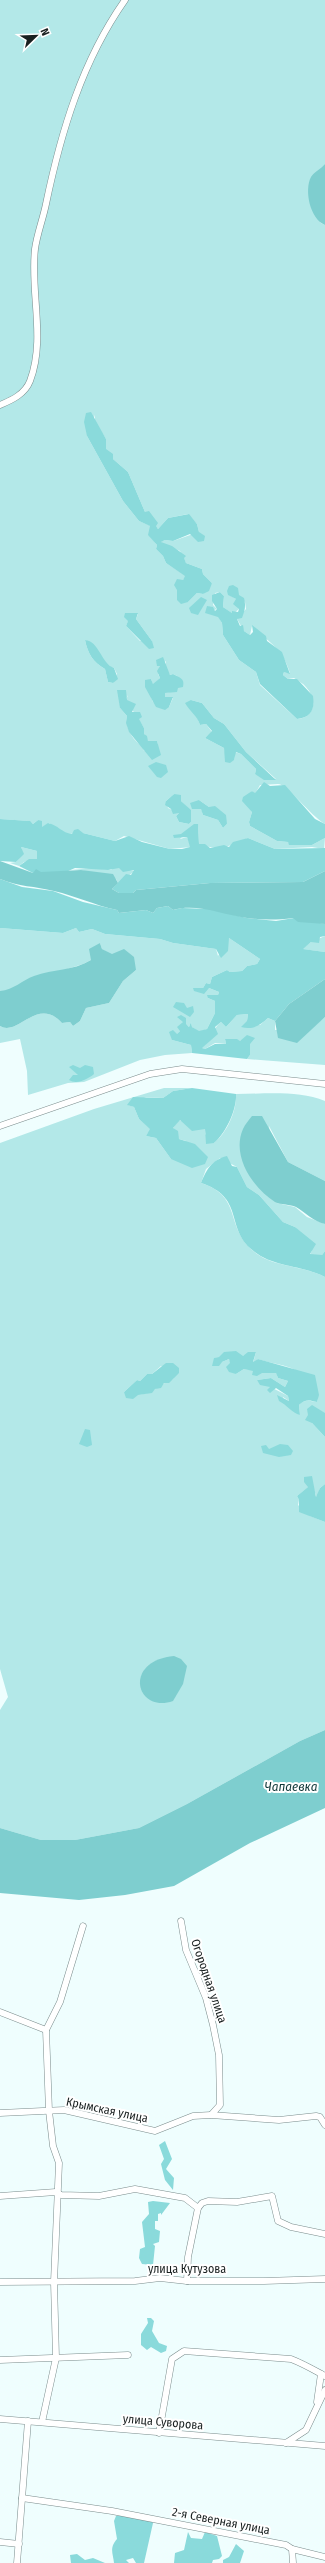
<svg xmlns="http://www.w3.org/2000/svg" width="325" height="2563" viewBox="0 0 325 2563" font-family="'Fira Sans Condensed',sans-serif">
<rect width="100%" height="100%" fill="#effefe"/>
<g fill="#b3e8e8" fill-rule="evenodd">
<path d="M 0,0 L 325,0 L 325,164 L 310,202 L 321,223 L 325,225 L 325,824 C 311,816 287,784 278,784 C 272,784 266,785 260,785 L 255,794 L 252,791 L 247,796 L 252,812 L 249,822 L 250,826 L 277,841 L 288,842 L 290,845 L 312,845 L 325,838 L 324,849 L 312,847 L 275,849 L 248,838 C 230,847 218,851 199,844 L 198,825 L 190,828 L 180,839 L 187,837 L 191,847 L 170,849 L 124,836 L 115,841 L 83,833 L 67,834 L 49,823 L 42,828 L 38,820 L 33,824 L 29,821 L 0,819 ZM 95,415 L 95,422 L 106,439 L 105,449 L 113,459 L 128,472 L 145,512 L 158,529 L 168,518 L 188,514 L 197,524 L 199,532 L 173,541 L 165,540 L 160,542 L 180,551 L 186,563 L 202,569 L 203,574 L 212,583 L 203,594 L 197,593 L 188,602 L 183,580 L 186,576 L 166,563 L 163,556 L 156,549 L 157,545 L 149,535 L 151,526 L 139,521 L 123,501 L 87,436 ZM 220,592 L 224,596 L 223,607 L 233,614 L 239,609 L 236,599 L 229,595 L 245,602 L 246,609 L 237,619 L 244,631 L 250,635 L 252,626 C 270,644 282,647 290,673 L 284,672 L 283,675 L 288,679 L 294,678 C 298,681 303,683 306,687 C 318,700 315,718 297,719 L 260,685 L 256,672 L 239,660 L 223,635 L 222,623 L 218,616 L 208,612 L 217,609 L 213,605 L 215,593 ZM 132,613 L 138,614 L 136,619 L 152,641 L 140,641 L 126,626 ZM 85,640 C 99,646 100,663 114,668 L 117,674 L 113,683 L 108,682 L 105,669 C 93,662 88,654 85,640 ZM 166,661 L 165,667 L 170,675 L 173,674 L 177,676 L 170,692 L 165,693 L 165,697 L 173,698 L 169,707 L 153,702 L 150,694 L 151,679 L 153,685 L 160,678 L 158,674 L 160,666 ZM 128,695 L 126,700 L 144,728 L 144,734 L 148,741 L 157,741 L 158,746 L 144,751 L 143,747 C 133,740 125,729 127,716 L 120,708 ZM 191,700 L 202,703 L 214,718 L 224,724 L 246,752 L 276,779 L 255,774 L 256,769 L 241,754 L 235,752 L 234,760 L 226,756 L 224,748 L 205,738 L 212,732 L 206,724 L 200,725 ZM 174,794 L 188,808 L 191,822 L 189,824 L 179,822 L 176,816 L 179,813 L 168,808 L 166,801 ZM 199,800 L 209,807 L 227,824 L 223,828 L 218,820 L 203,815 Z"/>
<polygon points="21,847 37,851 39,856 37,859 24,862 19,866 10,863 16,862 23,854"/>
<polygon points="114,867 135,871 118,883 116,879 81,870 71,870 92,868 111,870"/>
<path d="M 0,928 L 63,933 L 76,928 L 79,932 L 92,929 L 105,934 L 160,939 L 173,943 L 216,949 L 218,956 L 229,938 L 260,959 L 257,964 L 247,966 L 242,971 L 230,972 L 227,970 L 212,977 L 210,984 L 206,983 L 203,988 L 194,991 L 209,988 L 219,992 L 218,995 L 211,995 L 208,998 L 215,1001 L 215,1013 L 207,1029 L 199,1032 L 192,1027 L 191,1022 L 189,1027 L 183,1022 L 180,1031 L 172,1040 L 191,1045 L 192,1053 L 165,1055 L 140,1060 L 84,1082 L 68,1083 L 28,1095 L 27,1071 L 20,1039 L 0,1043 L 0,1026 C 18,1037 37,996 62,1023 L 70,1022 L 73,1026 L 80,1021 L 86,1008 L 109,1003 L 123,981 L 136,970 L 102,949 L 100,943 L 91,960 L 83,964 L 61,971 L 46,973 L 7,991 L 0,991 Z"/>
<polygon points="325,936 325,952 302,949 311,942"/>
<path d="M 248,1014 L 247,1021 L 260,1025 L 268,1018 L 275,1021 L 275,1030 L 312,1028 L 325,1017 L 325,1065 L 247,1059 L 250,1055 L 250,1043 L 245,1039 L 240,1041 L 225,1039 L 226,1044 L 215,1043 L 205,1049 L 201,1048 C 213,1040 211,1030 221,1022 L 226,1027 L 237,1015 Z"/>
<path d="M 164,1088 L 192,1088 L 173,1091 L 163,1098 L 146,1097 L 128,1105 L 134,1107 L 139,1119 L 151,1129 L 146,1136 L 156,1138 L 171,1159 L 186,1141 L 179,1139 L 173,1128 L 179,1120 L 205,1129 L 205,1134 L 214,1143 C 227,1133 237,1110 236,1094 C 265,1094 298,1090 325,1101 L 325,1181 L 288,1162 L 269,1126 L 277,1203 L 295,1207 L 307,1217 L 325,1224 L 325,1251 L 322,1255 L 310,1255 L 312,1250 L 295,1227 L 283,1222 L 259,1195 L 247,1187 L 237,1167 L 220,1158 L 206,1169 L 201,1183 C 241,1196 226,1223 249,1247 C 268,1268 300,1264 325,1277 L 325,1413 L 312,1423 L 325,1437 L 325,1484 L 320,1488 L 317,1498 L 312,1484 L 297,1496 L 299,1500 L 298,1505 L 310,1516 L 325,1522 L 325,1730 L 300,1741 L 187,1804 L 139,1828 L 75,1840 L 41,1840 L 0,1828 L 0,1710 L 8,1697 L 0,1669 L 0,1143 L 94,1109 ZM 256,1352 L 253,1363 L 258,1359 C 268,1363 282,1364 291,1368 C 304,1374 321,1387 317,1402 C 309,1401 305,1399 299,1405 L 300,1415 L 284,1403 L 283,1397 L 289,1401 L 288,1396 L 257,1380 L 271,1378 L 285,1387 L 288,1381 L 278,1378 L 276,1372 L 244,1369 L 236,1374 L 229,1359 L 222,1362 L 214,1358 L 243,1356 ZM 161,1366 L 175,1375 L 173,1379 C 149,1389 152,1399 124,1392 L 137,1380 L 140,1381 L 147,1374 L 152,1374 Z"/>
</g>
<g fill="#8adadb">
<polygon points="91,412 106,439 106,449 113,454 113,459 128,472 145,512 149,511 158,523 156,526 158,529 168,518 189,514 197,524 199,532 205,536 204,541 198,542 190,534 173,541 165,540 161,542 172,546 186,556 184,558 186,563 202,569 203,574 212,583 209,591 203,594 197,593 188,602 181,604 177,600 177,590 174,585 177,579 183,580 185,576 166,563 163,556 156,549 157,545 148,535 150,526 139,521 123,501 87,436 84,422 86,413"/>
<path d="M 233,585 L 238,588 L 239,595 L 244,598 C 246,606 245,610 242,618 L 237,619 L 240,626 L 243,625 L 244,631 L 250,635 L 253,632 L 252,625 L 266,636 L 267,641 L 282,652 L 290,674 L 284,672 L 283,675 L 288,679 L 297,679 L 313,696 C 315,710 311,717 297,719 L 260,684 L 256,672 L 239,660 L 223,635 L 222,623 L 218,617 L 205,613 L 207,606 L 213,607 L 215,611 L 217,609 L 212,601 L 212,595 L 220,592 L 224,596 L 223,607 L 232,613 L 232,611 L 238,612 L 239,609 L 233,604 L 236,599 L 228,595 L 227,591 L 229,586 Z"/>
<polygon points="201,597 207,600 198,615 191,613 189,608"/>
<polygon points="125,613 138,613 136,619 152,641 154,648 149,649 126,626 128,621 124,617"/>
<path d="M 85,640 C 99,641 101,663 114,668 L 118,679 L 113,683 L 108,682 L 105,669 C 93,662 88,654 85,640 Z"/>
<path d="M 163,657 L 170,675 L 173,674 C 180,678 185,678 183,687 L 178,688 L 177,692 L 165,693 L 165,697 L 173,697 L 169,707 L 165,710 L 156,707 L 145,687 L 145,680 L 151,679 L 153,684 L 160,678 L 157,671 L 160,666 L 157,666 L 156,660 Z"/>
<polygon points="117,690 126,690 127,700 136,704 132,712 140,712 142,717 139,719 144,728 144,734 147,736 148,741 157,741 161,755 152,760 129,732 126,723 127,716 120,708"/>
<path d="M 191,700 L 202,703 L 214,718 L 224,724 L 246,752 L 276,780 L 264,780 L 255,774 L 256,769 L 241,754 L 236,752 L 234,760 L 230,763 L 225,762 L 224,748 L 205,738 L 212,731 L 206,724 L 200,725 C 197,715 190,712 185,703 Z"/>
<polygon points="156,762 166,765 168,772 161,778 157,777 148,766"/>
<polygon points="264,782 270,786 285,785 315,819 325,824 325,838 312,845 289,845 288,842 277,841 250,826 249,822 252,812 242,801 243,797 252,791 255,793"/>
<polygon points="174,794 181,795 181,801 191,810 191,822 189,824 179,822 176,816 179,813 173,814 171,809 165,805 166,801"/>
<polygon points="199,800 209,807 215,806 226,815 227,824 223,828 218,820 203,815 201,809 192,809 190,803"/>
<path d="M 0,819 L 30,821 L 33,824 L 38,820 L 42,821 L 42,827 L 48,823 C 58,825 62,833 72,834 L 74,830 L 78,829 L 83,833 L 115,841 L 129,836 L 142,842 L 170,849 L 182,849 L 190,847 L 187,837 L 174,838 L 173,835 L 181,834 L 194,824 L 198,824 L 199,844 L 205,844 L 210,848 L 224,845 L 229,847 L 233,842 L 248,838 L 275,849 L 325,848 L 325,871 L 303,882 L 210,883 L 136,890 L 133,893 L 119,893 L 112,889 L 126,874 L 131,875 L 134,870 L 123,872 L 119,868 L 108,870 L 75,868 L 66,872 L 33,873 L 19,866 L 29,859 L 37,859 L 37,851 L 21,847 L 24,854 L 16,862 L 0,861 Z"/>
<path d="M 0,879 L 22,887 L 53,891 L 83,902 L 117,910 L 119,913 L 146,910 L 153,913 L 157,908 L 168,906 L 173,910 L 182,908 L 209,909 L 247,918 L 276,921 L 294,918 L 325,924 L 325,936 L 320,937 L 319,943 L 311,942 L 303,949 L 325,952 L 325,979 L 289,1004 L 275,1021 L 268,1018 C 259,1026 253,1030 241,1027 L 247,1021 L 248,1014 L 237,1015 L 226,1027 L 221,1022 L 215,1027 L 218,1034 L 202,1048 L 205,1049 L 215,1044 L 226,1044 L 225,1039 L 237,1039 L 240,1041 L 247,1035 L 255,1038 L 250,1044 L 250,1055 L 247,1059 L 192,1053 L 191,1045 L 172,1040 L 169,1032 L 173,1030 L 177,1034 L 180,1031 L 177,1027 L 183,1022 L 177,1017 L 181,1015 L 186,1018 L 186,1024 L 189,1027 L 191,1022 L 192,1027 L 199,1031 L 207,1029 L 215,1013 L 215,1001 L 208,998 L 207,995 L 218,995 L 219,992 L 209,988 L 204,994 L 194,991 L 193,988 L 203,988 L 206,983 L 210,984 L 212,977 L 227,970 L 230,972 L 242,971 L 247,966 L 257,964 L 260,959 L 229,938 L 228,951 L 221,958 L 216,949 L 173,943 L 160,939 L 105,934 L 92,929 L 79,932 L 76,928 L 63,933 L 0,928 Z"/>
<polygon points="176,1002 184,1003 187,1008 193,1006 194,1012 190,1017 173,1007"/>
<path d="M 73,1065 L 80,1068 L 85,1065 L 93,1067 L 94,1074 C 88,1079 77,1085 69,1080 L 73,1075 L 78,1075 L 69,1067 Z"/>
<path d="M 192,1088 L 236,1094 C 237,1109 226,1133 214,1143 L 206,1144 L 205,1129 L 192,1131 L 180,1120 L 173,1128 L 178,1131 L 179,1139 L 195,1144 L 208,1157 L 205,1164 L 192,1168 L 171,1159 L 156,1138 L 146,1136 L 150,1129 L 139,1119 L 134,1107 L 127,1105 L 133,1097 L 163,1098 L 173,1091 Z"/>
<path d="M 227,1156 L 232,1166 L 237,1167 L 247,1187 L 259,1195 L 283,1222 L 295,1227 L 316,1244 L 310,1254 L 322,1255 L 325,1251 L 325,1277 C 300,1264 271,1268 250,1248 C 226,1226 244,1197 201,1183 C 206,1171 211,1160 227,1156 Z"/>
<path d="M 236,1351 L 243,1356 L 248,1352 L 256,1352 L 253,1362 L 258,1359 L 315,1375 L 319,1395 L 317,1402 C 309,1400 305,1399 299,1405 L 300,1415 C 292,1413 287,1405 279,1401 L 277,1395 L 289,1401 L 288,1396 L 276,1388 L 270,1393 L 267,1390 L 270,1387 L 260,1385 L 257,1380 L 271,1378 L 285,1387 L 288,1381 L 278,1378 L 276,1373 L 262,1373 L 257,1376 L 252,1375 L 253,1371 L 244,1369 L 236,1374 L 229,1372 L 226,1367 L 230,1363 L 229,1359 L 222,1362 L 219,1366 L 212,1366 L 214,1358 L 219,1357 L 224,1352 Z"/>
<polygon points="166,1363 173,1363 179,1368 179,1373 169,1383 164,1383 161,1388 155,1389 152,1393 138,1395 133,1399 126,1398 124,1392 137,1380 140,1381 147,1374 152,1374"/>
<polygon points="312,1405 325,1413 325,1437 312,1423 305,1420 308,1415 307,1409"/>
<polygon points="85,1429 90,1430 92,1445 87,1447 79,1444"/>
<polygon points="280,1444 288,1445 293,1451 291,1455 279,1457 263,1453 261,1446 266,1445 269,1449"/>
<polygon points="312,1476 316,1497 320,1488 325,1484 325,1522 299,1512 299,1500 297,1496 308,1487 304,1482 304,1477"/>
<polygon points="165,2141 172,2159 166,2169 174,2178 173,2190 165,2180 161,2164 164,2159 159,2145"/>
<polygon points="153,2201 170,2203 161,2215 161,2213 158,2214 158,2221 155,2221 155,2229 160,2231 159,2242 153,2244 155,2246 153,2265 142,2264 139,2258 140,2249 145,2247 142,2222 149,2214 148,2202"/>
<polygon points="147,2318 151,2318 154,2321 152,2331 159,2343 167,2346 166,2351 161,2353 151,2347 147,2350 141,2345 141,2334 148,2323"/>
<path d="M 120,2515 L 151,2520 L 153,2523 L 144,2563 L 136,2563 L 133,2558 L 126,2560 L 129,2563 L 114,2563 C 113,2553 109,2548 117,2539 L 114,2521 L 116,2516 Z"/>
<polygon points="188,2532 191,2538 202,2539 205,2532 217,2536 222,2556 219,2559 213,2560 212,2563 174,2563 175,2553 184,2550"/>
<polygon points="236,2544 244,2551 240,2563 223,2563 223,2560 229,2557"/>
<polygon points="77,2554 85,2560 93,2558 105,2563 71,2563 70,2555"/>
</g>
<g fill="#7ececf">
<path d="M 325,164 L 325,225 C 310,219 304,190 311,177 C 314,172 321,169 325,164 Z"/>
<path d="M 0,861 L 33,873 L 36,869 L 41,872 L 81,870 L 113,874 L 118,883 L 112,889 L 119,893 L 133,893 L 136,890 L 210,883 L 303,882 L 325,871 L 325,924 L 298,922 L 293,918 C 277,920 263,920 247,918 C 222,915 198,903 173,910 L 168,906 L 157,908 L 153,913 L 146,910 L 119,913 L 117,910 C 94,905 76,896 54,891 C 35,886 19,887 0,879 Z"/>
<path d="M 100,943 L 102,949 L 112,954 L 124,949 L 134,957 L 136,970 L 123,981 L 109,1003 L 86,1008 L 80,1021 L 73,1026 L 70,1022 L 62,1023 C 37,996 18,1037 0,1026 L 0,991 C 14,990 22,980 34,976 C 53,969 73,971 91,960 L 89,949 Z"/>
<polygon points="325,979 325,1017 297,1043 278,1038 275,1021 289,1004"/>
<path d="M 252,1116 L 262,1116 L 288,1162 L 325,1181 L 325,1224 C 313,1221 306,1213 296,1207 C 290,1204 281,1205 275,1202 C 253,1188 231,1156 243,1129 C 245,1124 249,1120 252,1116 Z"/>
<path d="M 174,1656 L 181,1659 L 187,1666 L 183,1684 L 173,1701 C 136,1714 122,1661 174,1656 Z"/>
<polygon points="325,1730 325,1808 250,1843 174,1886 125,1895 79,1900 0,1893 0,1828 41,1840 75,1840 139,1828 187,1804 300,1741"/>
</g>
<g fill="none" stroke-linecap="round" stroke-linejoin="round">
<defs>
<g id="minor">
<path d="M 0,405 C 12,400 25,394 30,381 C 46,339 30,292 35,249 C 37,234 43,219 46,204 C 61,132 82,61 125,0"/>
<polyline points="0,1126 150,1074 182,1069 325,1084"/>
<polyline points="181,1921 186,1950 206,1998 213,2025 219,2055 220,2105 211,2115"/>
<polyline points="0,2012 46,2030"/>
<polyline points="0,2113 64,2110 155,2131 193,2116 211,2115 279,2120 316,2116 320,2117 325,2125"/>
<polyline points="0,2196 56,2192 61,2195 99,2196 135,2189 185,2198 198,2208 202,2203 208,2201 237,2202 272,2196 278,2221 291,2227 325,2234"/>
<polyline points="187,2281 188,2257 198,2208"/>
<polyline points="0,2282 135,2281 160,2278 187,2281 264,2281 325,2279"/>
<polyline points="0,2360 128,2355"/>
<polyline points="317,2402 321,2374"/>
<polyline points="0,2419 325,2446"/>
<polyline points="42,2422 56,2358 54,2282 59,2163 53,2146 49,2111 46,2030 60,2002 83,1926"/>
<path d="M 159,2433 L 172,2359 L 184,2351 L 291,2359 C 304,2364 314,2370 325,2376"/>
<polyline points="286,2443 306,2430 325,2390"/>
<polyline points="22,2498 112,2511 286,2545 292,2549 325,2557"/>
<polyline points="0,2542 19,2544"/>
<polyline points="292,2549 293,2563"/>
<polyline points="17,2563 28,2421"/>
</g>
</defs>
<use href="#minor" stroke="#7a8c8c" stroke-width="7"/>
<use href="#minor" stroke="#fff" stroke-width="6"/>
</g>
<g text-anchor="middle" stroke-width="4" stroke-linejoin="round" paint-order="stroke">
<g font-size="12" fill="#192020" stroke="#fff">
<text transform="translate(209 1981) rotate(71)" y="4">Огородная улица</text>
<text transform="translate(107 2110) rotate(12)" y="4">Крымская улица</text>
<text x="187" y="2273">улица Кутузова</text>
<text transform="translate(163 2422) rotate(5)" y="4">улица Суворова</text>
<text transform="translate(221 2521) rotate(11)" y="4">2-я Северная улица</text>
</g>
<g font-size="13" font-style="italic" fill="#113839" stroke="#fff">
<text x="291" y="1791">Чапаевка</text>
</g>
</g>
<g transform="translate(36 36) rotate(67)" stroke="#ffffff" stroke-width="3" paint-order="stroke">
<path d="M0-3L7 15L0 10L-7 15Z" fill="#192020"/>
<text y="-6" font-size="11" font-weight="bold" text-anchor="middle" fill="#192020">N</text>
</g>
</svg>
